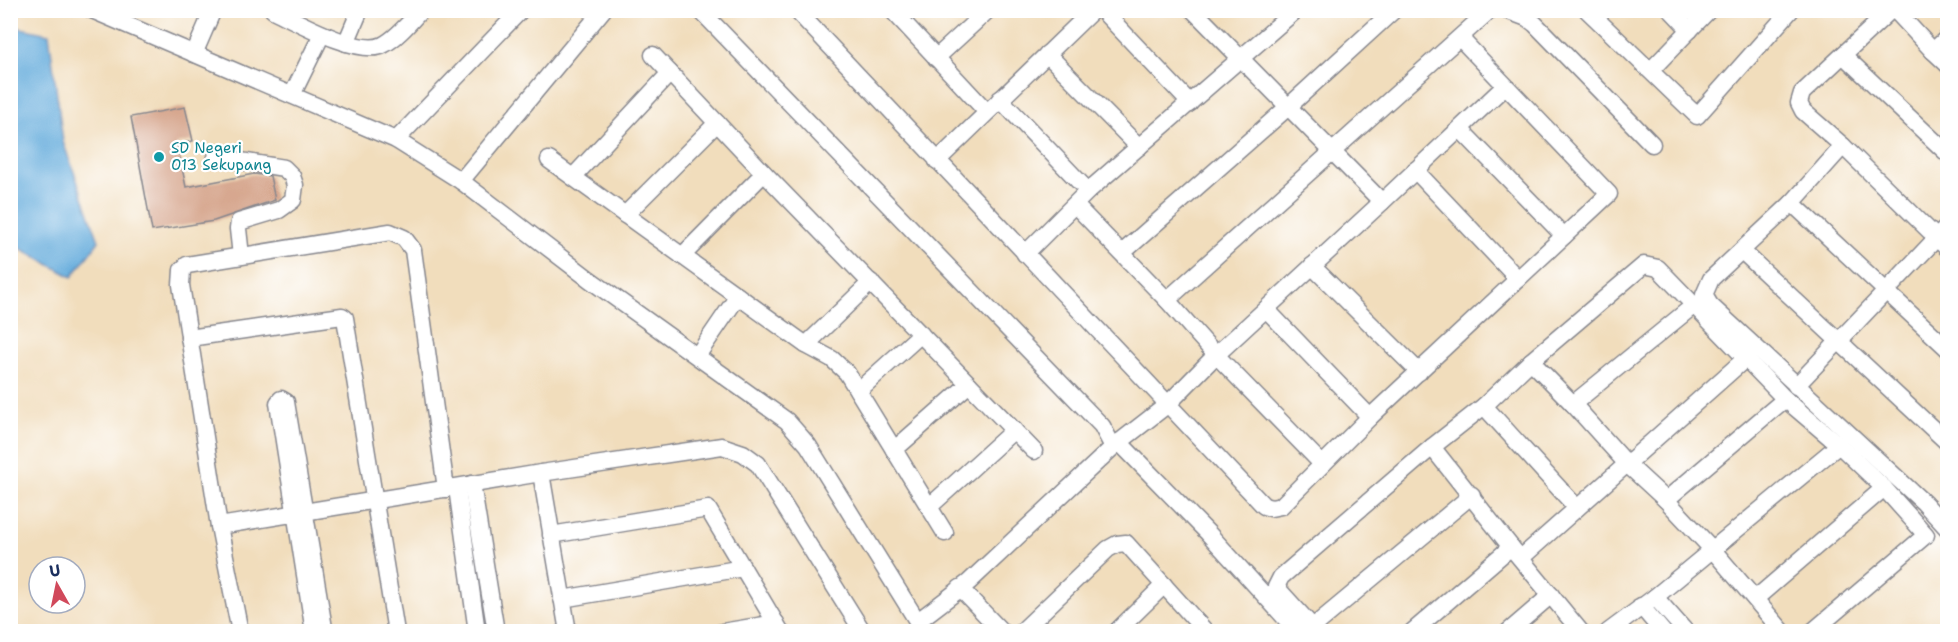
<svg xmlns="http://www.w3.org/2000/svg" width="1958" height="642" viewBox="0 0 1958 642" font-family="'Shantell Sans',sans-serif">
<rect width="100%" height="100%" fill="#fff"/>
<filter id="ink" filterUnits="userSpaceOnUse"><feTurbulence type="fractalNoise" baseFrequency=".0167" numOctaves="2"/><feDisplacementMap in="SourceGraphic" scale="12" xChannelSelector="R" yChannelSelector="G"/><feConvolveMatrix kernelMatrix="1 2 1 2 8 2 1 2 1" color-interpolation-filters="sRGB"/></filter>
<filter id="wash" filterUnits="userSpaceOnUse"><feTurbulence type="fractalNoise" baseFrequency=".008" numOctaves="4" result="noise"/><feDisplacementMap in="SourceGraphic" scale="24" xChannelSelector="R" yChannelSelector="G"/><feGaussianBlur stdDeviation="1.35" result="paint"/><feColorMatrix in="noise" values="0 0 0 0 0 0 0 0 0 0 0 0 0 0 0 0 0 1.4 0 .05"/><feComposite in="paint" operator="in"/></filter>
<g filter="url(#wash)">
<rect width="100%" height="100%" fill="#f1ddbc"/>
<polygon fill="#65acdc" stroke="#406e9d" stroke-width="1.5" points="11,26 49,34 63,142 99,241 72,277 11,243"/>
<g id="blocks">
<polygon fill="#d7a78f" points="185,107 193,141 177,144 186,187 254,174 270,176 275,200 214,221 152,231 131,117"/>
</g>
</g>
<g filter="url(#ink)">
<use href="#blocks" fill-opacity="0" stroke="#86868d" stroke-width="1.5"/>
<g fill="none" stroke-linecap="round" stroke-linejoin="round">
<defs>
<g id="minor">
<polyline points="92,10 396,140 461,181 589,279 787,421 808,445 924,632"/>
<path d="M 273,10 C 296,21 360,57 383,45 C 397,38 410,22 421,10"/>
<polyline points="700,10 1102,426 1113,447 969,582 918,621"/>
<polyline points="796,10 1264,506 1271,508 1281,506 1370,417 1609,194 1460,38"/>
<polyline points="892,10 987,112"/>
<polyline points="1102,10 1190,103"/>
<polyline points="1193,10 1382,202"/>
<polyline points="1506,10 1527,18 1535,24 1652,144"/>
<polyline points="1587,10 1697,116 1791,10"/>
<polyline points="1671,10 1690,30"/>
<polyline points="1891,10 1802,93 1799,103 1803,111 1843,146 1792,203 1711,279 1704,295 1710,305 1924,503 1948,529"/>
<polyline points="1895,10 1933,51"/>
<polyline points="1948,37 1933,51 1948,65"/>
<polyline points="346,43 360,10"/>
<polyline points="194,54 213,10"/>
<polyline points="1047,54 1139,147"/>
<polyline points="653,55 764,173 1034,451"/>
<polyline points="1843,55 1948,154"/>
<polyline points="936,58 988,10"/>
<polyline points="1651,70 1709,10"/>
<polyline points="292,95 322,34"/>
<polyline points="1000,99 1088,191"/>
<polyline points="1460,129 1564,236"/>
<polyline points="396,140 521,10"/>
<polyline points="1843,146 1948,249"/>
<polyline points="216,157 284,168 292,176 295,185 293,200 279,210 239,222 238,229 241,256"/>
<polyline points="549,160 806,345 832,359 847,373 945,533"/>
<polyline points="937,161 1093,10"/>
<polyline points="1415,170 1518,279"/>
<polyline points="573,177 670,73"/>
<polyline points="461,181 603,10"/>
<polyline points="1792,203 1948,349"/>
<polyline points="1075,205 1167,300 1216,355 1322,464"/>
<polyline points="625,215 717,123"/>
<polyline points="1742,251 1948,443"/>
<polyline points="1122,253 1288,107 1394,10"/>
<polyline points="1025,254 1088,191 1296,10"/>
<polyline points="682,256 764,173"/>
<polyline points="1312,266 1419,372"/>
<polyline points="1167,300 1490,10"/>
<polyline points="1266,309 1370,417"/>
<polyline points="189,338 342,316 345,318 396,632"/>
<polyline points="806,345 871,282"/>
<polyline points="697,356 738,296"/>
<polyline points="1531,361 1573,404 1627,464 1666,500 1712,549 1783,632"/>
<polyline points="1796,386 1948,226"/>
<polyline points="858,391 921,334"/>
<polyline points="1573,404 1693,306"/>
<polyline points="1484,406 1577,508"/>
<polyline points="1119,442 1208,533 1298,632"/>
<polyline points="1113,447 1167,405 1216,355 1382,202 1505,86"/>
<polyline points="1432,447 1511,547 1581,632"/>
<polyline points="894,450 969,384"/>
<polyline points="541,473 568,632"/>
<polyline points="472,484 496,632"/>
<polyline points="457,488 477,632"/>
<polyline points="1666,500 1785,399"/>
<polyline points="929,507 1014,430"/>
<polyline points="219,526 541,473 722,446 743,453 758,464 863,632"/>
<polyline points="551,535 708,509 781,632"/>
<polyline points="1521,558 1745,359"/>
<polyline points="960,588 1002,632"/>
<polyline points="1655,597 1686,632"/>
<polyline points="562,599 743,568"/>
<polyline points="1755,599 1884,488"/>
<polyline points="1641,606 1663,632"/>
<polyline points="1313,627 1472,495"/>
<polyline points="240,632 219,526 181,285 182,270 187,265 390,232 404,238 413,250 446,489"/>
<polyline points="314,632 278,403 281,399 286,402 324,628 321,632"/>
<polyline points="722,632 776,623"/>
<polyline points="1021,632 1108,549 1117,544 1126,543 1206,632"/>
<polyline points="1116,632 1164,585"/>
<polyline points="1317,632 1276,587 1281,577 1432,447 1484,406 1531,361 1644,265 1658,268 1785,399 1839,445 1884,488 1926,535 1812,632"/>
<polyline points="1412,632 1511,547"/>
<polyline points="1508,632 1551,595"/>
<polyline points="1608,632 1655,597 1839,445"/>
</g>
</defs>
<use href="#minor" stroke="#86868d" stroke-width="19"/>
<use href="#minor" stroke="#fff" stroke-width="16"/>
</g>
</g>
<circle fill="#0f9aa8" stroke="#fff" stroke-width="2" cx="159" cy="157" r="6"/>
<g text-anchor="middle" stroke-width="4.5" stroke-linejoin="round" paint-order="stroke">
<g font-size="15" fill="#0d838f" stroke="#fff" text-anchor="start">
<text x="171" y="153">SD Negeri<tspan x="171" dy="17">013 Sekupang</tspan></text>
</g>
</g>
<rect width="1958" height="642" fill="none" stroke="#fff" stroke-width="36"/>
<g transform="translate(57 585) rotate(351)"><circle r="28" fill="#ffffff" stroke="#a4acbf" stroke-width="1.5"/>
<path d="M0-4.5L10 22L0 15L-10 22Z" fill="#d1495b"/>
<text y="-9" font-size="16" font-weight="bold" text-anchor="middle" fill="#1b2f5e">U</text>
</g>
</svg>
